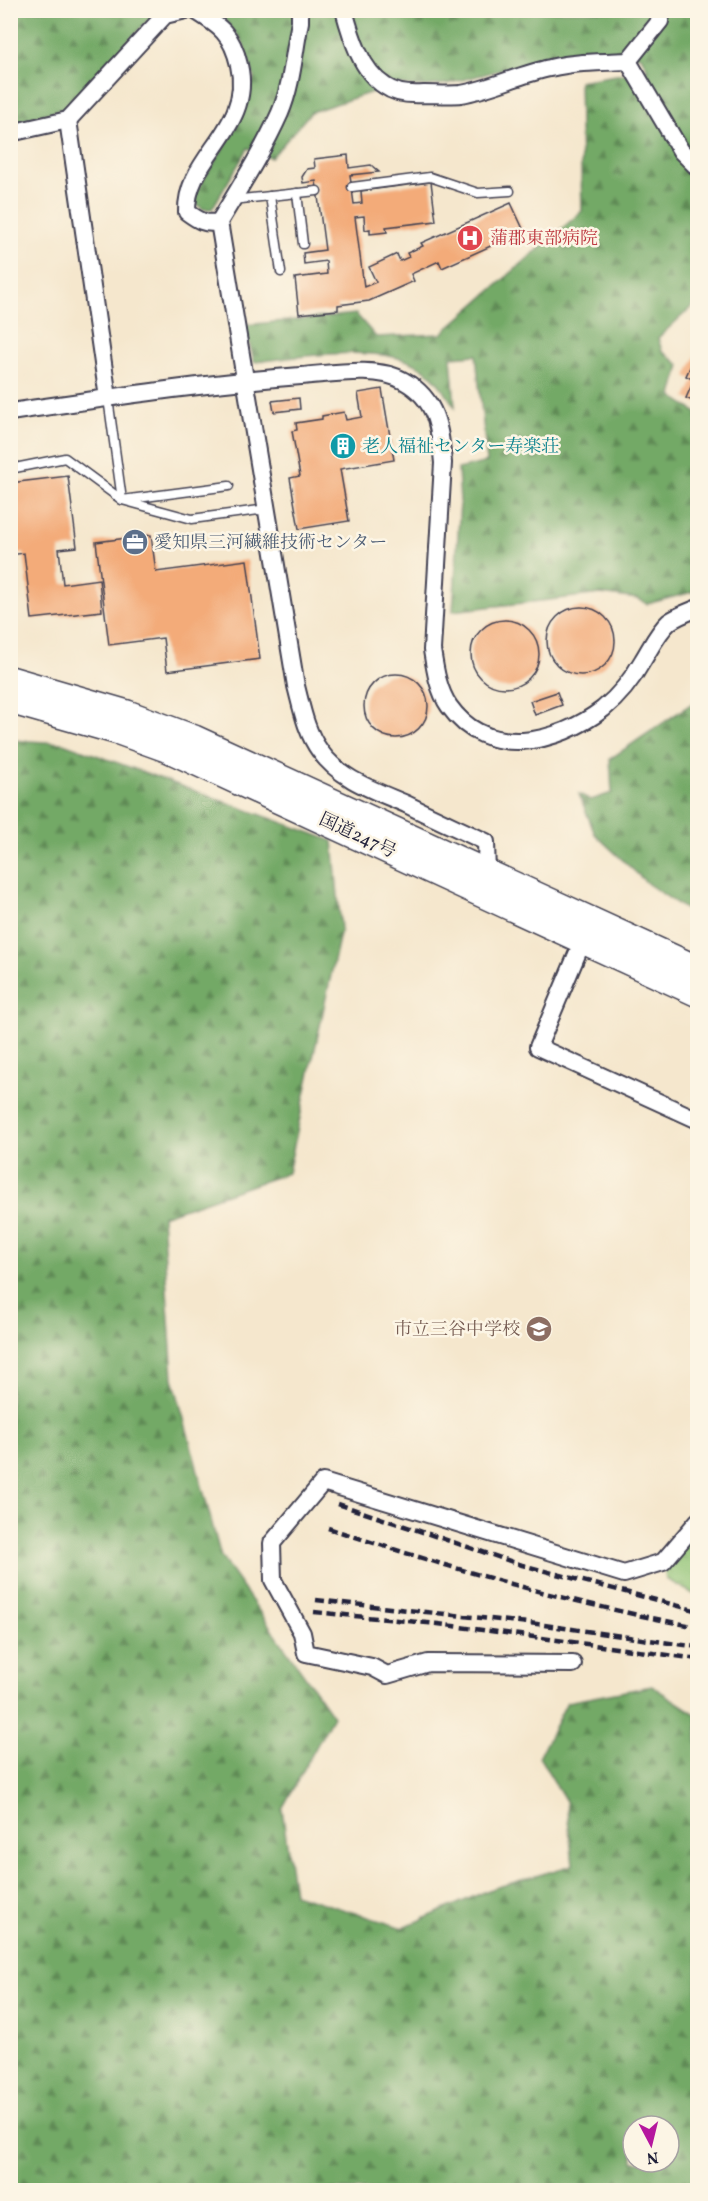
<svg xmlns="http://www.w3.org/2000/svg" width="708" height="2201" viewBox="0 0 708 2201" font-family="Vollkorn,'Noto Serif JP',serif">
<defs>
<pattern id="forest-firs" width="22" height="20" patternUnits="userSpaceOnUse" patternTransform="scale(1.5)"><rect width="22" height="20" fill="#73a966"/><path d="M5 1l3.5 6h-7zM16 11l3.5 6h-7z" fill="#5e8955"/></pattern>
<pattern id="park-crowns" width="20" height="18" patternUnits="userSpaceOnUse" patternTransform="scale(1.5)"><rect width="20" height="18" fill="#8fc374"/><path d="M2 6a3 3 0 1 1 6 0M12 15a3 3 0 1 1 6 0" fill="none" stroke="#7ba765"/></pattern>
</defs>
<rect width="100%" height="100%" fill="#fcf5e5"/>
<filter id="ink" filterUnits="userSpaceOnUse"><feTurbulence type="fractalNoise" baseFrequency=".0167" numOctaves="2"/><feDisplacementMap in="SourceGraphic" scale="12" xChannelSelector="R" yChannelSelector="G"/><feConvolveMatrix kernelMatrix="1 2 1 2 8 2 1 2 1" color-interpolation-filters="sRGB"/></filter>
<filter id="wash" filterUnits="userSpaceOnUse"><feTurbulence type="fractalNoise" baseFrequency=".008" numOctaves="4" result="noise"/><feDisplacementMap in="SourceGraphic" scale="24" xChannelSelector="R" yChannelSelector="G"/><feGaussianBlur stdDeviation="1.35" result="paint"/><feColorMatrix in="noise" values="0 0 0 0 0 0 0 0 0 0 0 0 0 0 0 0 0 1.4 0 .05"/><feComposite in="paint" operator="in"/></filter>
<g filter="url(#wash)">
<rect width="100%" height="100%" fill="#f5e7cd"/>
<g fill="url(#forest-firs)" stroke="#4a6650" stroke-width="1.5" fill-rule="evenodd">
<polygon points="11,10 157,10 157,11 63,109 11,124"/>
<path d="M 209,11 L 697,11 L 698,240 L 695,304 L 658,338 L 662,351 L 680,365 L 672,396 L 697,413 L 697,591 L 647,604 L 638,599 L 601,594 L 453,611 L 460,502 L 458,469 L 487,462 L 476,355 L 451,357 L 455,407 C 446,394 436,377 422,368 C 384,342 298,357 254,362 L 245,325 L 356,314 L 376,337 L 441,334 L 582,211 L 579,81 L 648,70 L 641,56 L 616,52 L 567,53 L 447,84 L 415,87 L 397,84 L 311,112 L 271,158 L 248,148 L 212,209 L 203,209 L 196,204 L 194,195 L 236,128 L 254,77 L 243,43 L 222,16 Z"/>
<polygon points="697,700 697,917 648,884 595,834 579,794 591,800 612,793 610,759"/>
<path d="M 10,740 L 63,743 L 333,841 L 341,929 L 288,1173 L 162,1216 L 173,1378 L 221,1557 L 333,1716 L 282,1809 L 294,1894 L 403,1928 L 491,1889 L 573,1865 L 566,1801 L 539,1757 L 567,1702 L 652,1686 L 697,1715 L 697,2190 L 11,2190 ZM 633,2126 L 669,2126 L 669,2162 L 633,2162 Z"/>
</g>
<polygon fill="url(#park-crowns)" stroke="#587258" stroke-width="1.5" points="697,1521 697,1596 666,1579 663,1562"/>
<g id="blocks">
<g fill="#f3ab79">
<polygon points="348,155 349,168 371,165 379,172 350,175 354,204 362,203 361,191 431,182 436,221 386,227 387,232 370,234 370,229 365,230 364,216 355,217 364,287 376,282 369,267 397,254 400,261 409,257 407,253 423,246 421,243 511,203 524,231 442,268 439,261 411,274 414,281 369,301 338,305 338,310 299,314 295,278 327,274 326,261 304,264 303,253 325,250 316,181 303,183 302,177 307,169 315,168 314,159"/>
<polygon points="698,350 698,403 686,398 694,380 686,376"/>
<polygon points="382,389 394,460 340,469 349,521 299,529 290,478 300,476 292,431 297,430 296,423 322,419 322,416 344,412 346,420 362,417 358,393"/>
<polygon points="299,398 300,409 274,412 272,401"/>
<polygon points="68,476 77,547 59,549 63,584 99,579 102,611 32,619 24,553 10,555 10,483"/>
<polygon points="151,535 156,572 247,560 260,659 167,671 163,638 109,645 96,542"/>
<circle cx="581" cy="641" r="34"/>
<circle cx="505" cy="654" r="34"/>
<circle cx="396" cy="706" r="32"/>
<polygon points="557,692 562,705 535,715 530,701"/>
</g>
</g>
</g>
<g filter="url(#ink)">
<use href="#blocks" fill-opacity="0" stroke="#424051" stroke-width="1.5"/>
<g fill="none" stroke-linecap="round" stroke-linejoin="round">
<defs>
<g id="service">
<polyline points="352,187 430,177 478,193 510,191"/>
<polyline points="297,193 303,244"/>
<polyline points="270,196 281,272"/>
<polyline points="232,200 317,191"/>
<polyline points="108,398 122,500 192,519 267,509"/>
<polyline points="10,469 65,458 122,500 229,486"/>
</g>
<g id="minor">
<path d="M 194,10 C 220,26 232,34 239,65 C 254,129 185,157 187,212 C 198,220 205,225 219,222"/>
<path d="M 300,10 L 300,22 C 294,52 292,85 280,113 C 263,151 240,187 219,222 L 296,686 C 302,709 306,732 320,751 C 339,779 376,791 406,804 C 432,817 459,829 486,842 L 487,873"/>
<path d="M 344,10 C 351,36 361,71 385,86 C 396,94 411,95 424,94 C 436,94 450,95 461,94 C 491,89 520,74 550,68 C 575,62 602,62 628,61 L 660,21 L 662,10"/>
<polyline points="628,61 681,151 698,168"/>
<polyline points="68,120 108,398"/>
<polyline points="10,133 68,120 165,15 186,10"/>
<path d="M 10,412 C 107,398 203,383 301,376 C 331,374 377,365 404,381 C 437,399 440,429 443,463 L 432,650 C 435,669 438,690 449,706 C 487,760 557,744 603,709 C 619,696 633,678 643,660 C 651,647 658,632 669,622 C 677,616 688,612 698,608"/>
<polyline points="583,940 538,1047 698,1120"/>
<polyline points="573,1664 428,1663 387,1675 372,1667 306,1653 302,1633 273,1580 272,1543 323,1482 624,1574 663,1562 698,1521"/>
</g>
<g id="trunk">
<polyline points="10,680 127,714 194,739 698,970"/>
<polyline points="10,700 119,731 169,749 698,993"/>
</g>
</defs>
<use href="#service" stroke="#424051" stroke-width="11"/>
<use href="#minor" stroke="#424051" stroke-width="20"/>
<use href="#trunk" stroke="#424051" stroke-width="30"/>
<use href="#service" stroke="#fff" stroke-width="8"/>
<use href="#minor" stroke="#fff" stroke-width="16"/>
<use href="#trunk" stroke="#fff" stroke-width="27"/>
<g stroke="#22223b" stroke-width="4.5" stroke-dasharray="9 4.5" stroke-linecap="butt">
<polyline points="338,1504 522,1565 698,1611"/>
<path d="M 328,1528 C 449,1568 572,1604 698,1627"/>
<polyline points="316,1600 537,1624 698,1647"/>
<polyline points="314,1612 438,1624 698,1659"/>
</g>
</g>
</g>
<defs>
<symbol id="hospital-disc" viewBox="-11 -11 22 22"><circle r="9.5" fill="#e0444e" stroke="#fcf5e5"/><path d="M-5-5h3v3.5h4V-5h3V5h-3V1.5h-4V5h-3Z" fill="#fff"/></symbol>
<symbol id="building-disc" viewBox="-11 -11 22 22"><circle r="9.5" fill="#0f9aa8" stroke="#fcf5e5"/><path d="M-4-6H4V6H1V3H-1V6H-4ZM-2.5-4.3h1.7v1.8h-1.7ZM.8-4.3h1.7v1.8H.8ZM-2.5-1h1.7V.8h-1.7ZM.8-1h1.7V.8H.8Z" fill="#fff"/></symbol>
<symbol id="office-disc" viewBox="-11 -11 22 22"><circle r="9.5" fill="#5c6f8a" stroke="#fcf5e5"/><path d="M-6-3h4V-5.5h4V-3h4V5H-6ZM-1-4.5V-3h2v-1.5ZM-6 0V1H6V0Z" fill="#fff"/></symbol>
<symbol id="school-disc" viewBox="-11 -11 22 22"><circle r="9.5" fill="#8d6e63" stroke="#fcf5e5"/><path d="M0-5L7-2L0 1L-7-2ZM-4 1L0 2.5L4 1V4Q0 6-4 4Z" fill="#fff"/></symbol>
</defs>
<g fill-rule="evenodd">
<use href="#hospital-disc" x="455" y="223" width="30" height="30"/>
<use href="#building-disc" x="328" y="431" width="30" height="30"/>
<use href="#office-disc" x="120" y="527" width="30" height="30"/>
<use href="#school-disc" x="524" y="1314" width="30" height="30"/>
</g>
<g text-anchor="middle" stroke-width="5" stroke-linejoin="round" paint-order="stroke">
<g font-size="18" fill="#be3a42" stroke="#fcf5e5" text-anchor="start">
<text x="490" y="244">蒲郡東部病院</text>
</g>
<g font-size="18" fill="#0d838f" stroke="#fcf5e5" text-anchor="start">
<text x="362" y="452">老人福祉センター寿楽荘</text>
</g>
<g font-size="18" fill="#4e5e75" stroke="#fcf5e5" text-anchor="start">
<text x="154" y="548">愛知県三河繊維技術センター</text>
</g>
<g font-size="18" fill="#22223b" stroke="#fcf5e5">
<text transform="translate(358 835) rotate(25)" y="6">国道247号</text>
</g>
<g font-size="18" fill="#785e54" stroke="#fcf5e5" text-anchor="end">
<text x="520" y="1335">市立三谷中学校</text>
</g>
</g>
<rect width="708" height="2201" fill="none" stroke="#fcf5e5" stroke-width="36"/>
<g transform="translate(651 2144) rotate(173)"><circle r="28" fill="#fcf5e5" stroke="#a5a1a1" stroke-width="1.5"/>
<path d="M0-4.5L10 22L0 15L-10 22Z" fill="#b5179e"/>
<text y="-9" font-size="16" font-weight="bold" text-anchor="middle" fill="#22223b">N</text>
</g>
</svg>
